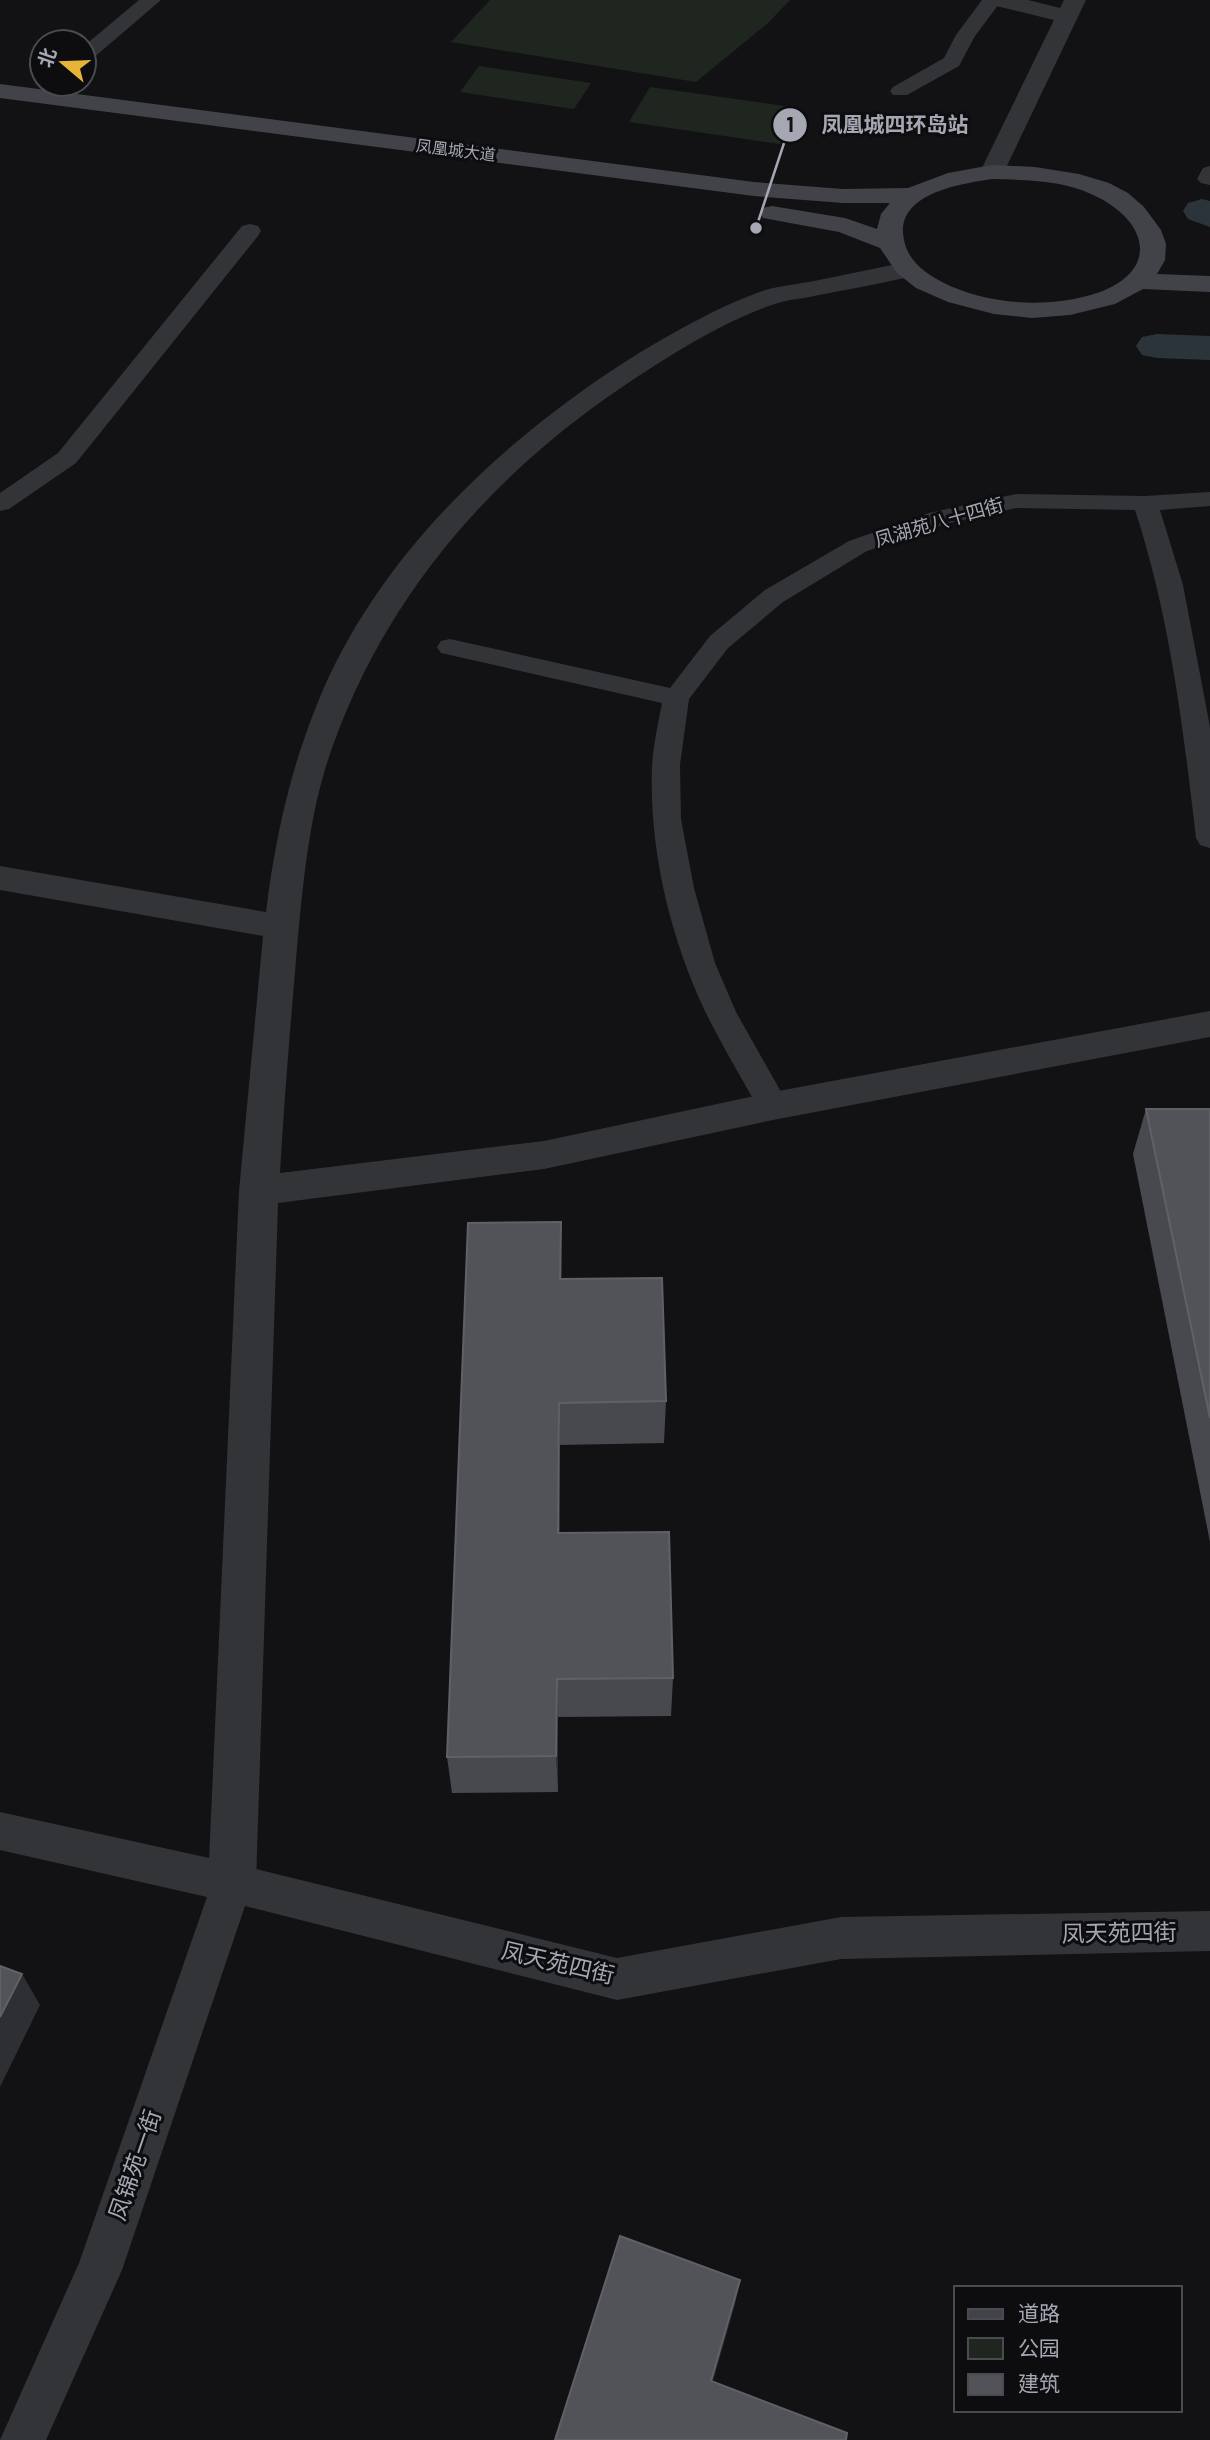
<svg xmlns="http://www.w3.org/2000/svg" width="1210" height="2440" viewBox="0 0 1210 2440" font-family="Barlow,'Noto Sans SC',sans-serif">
<rect width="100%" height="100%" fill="#121214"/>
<g fill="#1f2620">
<polygon points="490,0 790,0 768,23 696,82 451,42"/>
<polygon points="479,66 591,83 574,109 460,92"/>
<polygon points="650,87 799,108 780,144 629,122"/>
</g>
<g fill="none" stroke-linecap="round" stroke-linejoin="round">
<g fill="#2c343b" fill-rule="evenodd">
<polygon points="1202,199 1210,201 1210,227 1188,219 1183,211 1188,203"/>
<polygon points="1157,334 1210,336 1210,360 1157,358 1142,355 1136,346 1142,337"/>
</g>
<g fill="#333438" fill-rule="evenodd">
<polygon points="139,0 161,0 91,60 84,62 84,46"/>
<polygon points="982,0 1002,0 975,36 959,66 907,95 893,95 890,91 893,87 944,58 956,35"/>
<polygon points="1210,166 1210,185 1201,183 1197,179 1203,168"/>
<polygon points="250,224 258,226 261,231 258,236 76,463 9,509 0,511 0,493 58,453 242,226"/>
<path d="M 1210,492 L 1210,506 L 1160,510 L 1183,585 L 1207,711 L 1210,728 L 1210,848 L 1200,845 L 1196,838 C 1183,727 1170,617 1135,510 L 1016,508 L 945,524 L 867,551 L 783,602 L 728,648 L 689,699 L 680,765 L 681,819 L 694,888 L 715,963 L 736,1012 L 789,1106 L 784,1115 L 773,1118 L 762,1115 C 743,1080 722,1046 705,1011 C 670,937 649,849 652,767 C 653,746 658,724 662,703 L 450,655 L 441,653 L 437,647 L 441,641 L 450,639 L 670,688 L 710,636 L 765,590 L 849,541 L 929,513 L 1016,494 L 1145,496 Z"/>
<polygon points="0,1812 232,1863 617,1958 841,1917 1210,1911 1210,1951 841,1959 617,2000 245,1906 122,2270 46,2440 0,2440 79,2263 207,1897 0,1850"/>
</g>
<g fill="#333438" fill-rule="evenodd">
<polygon points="989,0 1028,0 1060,8 1064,0 1086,0 1004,172 1001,177 992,179 983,177 980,172 1054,20 992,5"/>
<path d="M 907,262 L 916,265 L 920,270 L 916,275 C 882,284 848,289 814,296 C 802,299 790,299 778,303 C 717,322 638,375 587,412 C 466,502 372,622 326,766 C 307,828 302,895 296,960 C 290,1031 284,1102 280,1173 L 544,1141 L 773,1092 L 1210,1011 L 1210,1037 L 773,1120 L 544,1169 L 278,1203 L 256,1883 L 249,1899 L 232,1906 L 215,1899 L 208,1883 L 239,1191 L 263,936 L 0,890 L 0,866 L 266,912 C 275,839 290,770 318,702 C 378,554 506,436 639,353 C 676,331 716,308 757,293 C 775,286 794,285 814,281 C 845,275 876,268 907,262 Z"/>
</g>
<path fill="#424348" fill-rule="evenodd" d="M 0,84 L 754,182 L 843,189 L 908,188 L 948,173 L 992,165 L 1035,167 L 1079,174 L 1109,183 L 1128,193 L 1144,207 L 1161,230 L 1166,244 L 1165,260 L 1157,274 L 1210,276 L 1210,292 L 1143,289 L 1115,304 L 1070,315 L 1032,318 L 994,314 L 948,302 L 916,288 L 897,273 L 880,248 L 839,232 L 763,218 L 760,213 L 763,208 L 772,206 L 845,218 L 877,229 L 881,214 L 890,203 L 843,203 L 754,196 L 0,98 ZM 992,179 C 1025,180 1061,180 1091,194 C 1154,222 1160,277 1087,296 C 1041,308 985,304 942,282 C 925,273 908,261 904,240 C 894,194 959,184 992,179 Z"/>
</g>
<g fill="#48494f">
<polygon points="1146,1109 1210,1109 1210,1542 1133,1154"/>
<polygon points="562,1279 666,1401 664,1443 560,1445 560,1533 673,1678 671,1716 558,1717 558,1792 452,1793 447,1757"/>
</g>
<g fill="#2e2f33">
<polygon points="561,1222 562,1266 561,1322 560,1279"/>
<polygon points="559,1403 560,1445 560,1573 558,1533"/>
<polygon points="557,1679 558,1717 558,1792 556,1756"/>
<polygon points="22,1974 40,2005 0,2087 0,2017"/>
<polygon points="740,2280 735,2304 707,2402 711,2381"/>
</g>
<g fill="#525359" stroke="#5f6167" stroke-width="2">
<polygon points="1146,1109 1210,1109 1210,1418"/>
<polygon points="561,1222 560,1279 662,1278 666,1401 559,1403 558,1533 669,1532 673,1678 557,1679 556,1756 447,1757 468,1223"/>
<polygon points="0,1966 22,1974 0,2017"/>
<polygon points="620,2236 740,2280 711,2381 847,2433 846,2440 555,2440"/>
</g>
<g text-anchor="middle" stroke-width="6" stroke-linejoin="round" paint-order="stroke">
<g font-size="16" fill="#a5a8b3" stroke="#0d0d0f">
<text transform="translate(456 150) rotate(7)" y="6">凤凰城大道</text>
</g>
<g font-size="19" fill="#a5a8b3" stroke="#0d0d0f">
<text transform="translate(939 522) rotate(-16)" y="7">凤湖苑八十四街</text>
</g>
<g font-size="23" fill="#a5a8b3" stroke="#0d0d0f">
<text transform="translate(1119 1933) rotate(-1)" y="8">凤天苑四街</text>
<text transform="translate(558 1963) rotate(13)" y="8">凤天苑四街</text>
<text transform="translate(135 2165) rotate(-71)" y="8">凤锦苑一街</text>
</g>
</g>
<path fill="none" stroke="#a5a8b3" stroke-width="2.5" d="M756 228L790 125"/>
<g fill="#a5a8b3" stroke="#0d0d0f" stroke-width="2.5">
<circle cx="756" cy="228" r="7"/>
<circle cx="790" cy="125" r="18"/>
</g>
<g font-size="21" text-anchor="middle" font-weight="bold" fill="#111">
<text x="790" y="132">1</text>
</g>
<g font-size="21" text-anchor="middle" font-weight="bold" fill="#a5a8b3" stroke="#0d0d0f" stroke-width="6" stroke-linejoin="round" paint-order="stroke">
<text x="895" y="132">凤凰城四环岛站</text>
</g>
<rect x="954" y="2286" width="228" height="126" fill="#0d0d0f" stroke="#4a4b51" stroke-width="2"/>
<rect x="968" y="2309" width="35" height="10" fill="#424348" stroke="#4a4b51" stroke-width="2"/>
<text x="1018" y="2321" font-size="21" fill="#a5a8b3">道路</text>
<rect x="968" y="2338" width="35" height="21" fill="#1f2620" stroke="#4a4b51" stroke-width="2"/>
<text x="1018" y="2356" font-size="21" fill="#a5a8b3">公园</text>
<rect x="968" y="2374" width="35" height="21" fill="#525359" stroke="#4a4b51" stroke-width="2"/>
<text x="1018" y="2391" font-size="21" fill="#a5a8b3">建筑</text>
<g transform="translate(63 63) rotate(289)"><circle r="33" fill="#0d0d0f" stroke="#4a4b51" stroke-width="2"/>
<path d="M0-5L12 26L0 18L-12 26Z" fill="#e5b439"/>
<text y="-10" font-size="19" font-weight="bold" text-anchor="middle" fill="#a5a8b3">北</text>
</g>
</svg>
